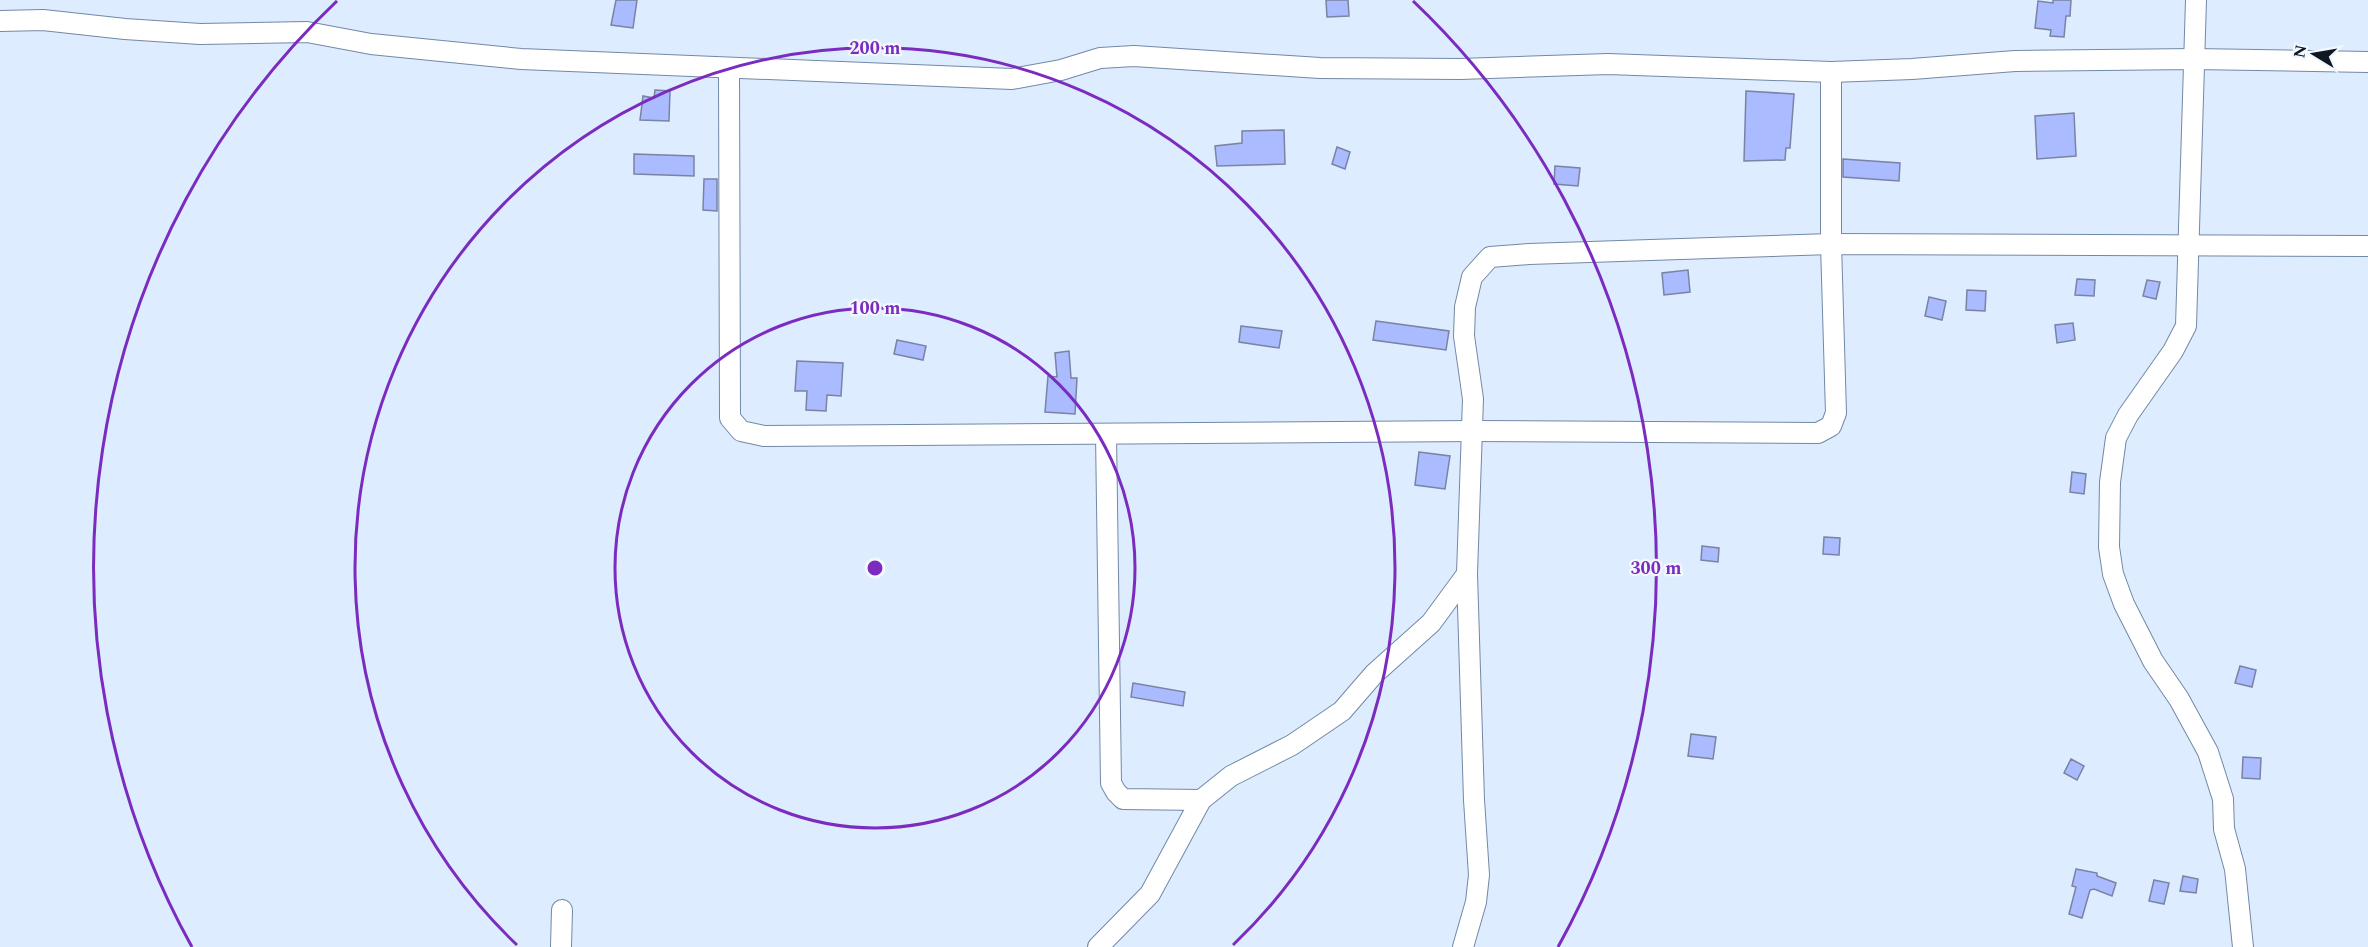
<svg xmlns="http://www.w3.org/2000/svg" width="2368" height="947" viewBox="0 0 2368 947" font-family="Spectral,serif">
<rect width="100%" height="100%" fill="#ddecff"/>
<g fill="#abf" stroke="#7a83a3" stroke-width="1.5">
<polygon points="616,0 637,0 633,28 611,25"/>
<polygon points="1326,0 1348,0 1349,16 1327,17"/>
<polygon points="2053,0 2071,0 2070,16 2066,16 2064,37 2050,36 2051,30 2035,28 2038,1 2053,3"/>
<polygon points="655,90 670,91 669,121 640,120 643,96 654,98"/>
<polygon points="1746,91 1794,94 1790,148 1786,148 1785,160 1744,161"/>
<polygon points="2074,113 2076,156 2037,159 2035,116"/>
<polygon points="1284,130 1285,164 1217,166 1215,146 1242,143 1242,131"/>
<polygon points="1337,147 1350,152 1345,169 1332,164"/>
<polygon points="634,154 694,156 694,176 634,174"/>
<polygon points="1843,159 1900,163 1899,181 1843,177"/>
<polygon points="1555,166 1580,168 1578,186 1554,184"/>
<polygon points="704,179 717,179 717,211 703,210"/>
<polygon points="1688,270 1690,292 1664,295 1662,273"/>
<polygon points="2077,279 2095,280 2094,296 2075,295"/>
<polygon points="2147,280 2160,282 2156,299 2143,296"/>
<polygon points="1967,290 1986,291 1985,311 1966,310"/>
<polygon points="1929,297 1946,301 1942,320 1925,316"/>
<polygon points="1376,321 1449,331 1446,350 1373,340"/>
<polygon points="2073,323 2075,340 2057,343 2055,325"/>
<polygon points="1241,326 1282,331 1279,348 1239,342"/>
<polygon points="897,340 926,346 923,360 894,354"/>
<polygon points="1069,351 1071,378 1077,378 1075,414 1045,412 1048,376 1057,377 1055,353"/>
<polygon points="797,361 843,363 841,396 827,395 826,411 806,410 807,391 795,391"/>
<polygon points="1419,452 1450,456 1445,489 1415,485"/>
<polygon points="2072,472 2086,474 2084,494 2070,492"/>
<polygon points="1824,537 1840,538 1839,555 1823,554"/>
<polygon points="1702,546 1719,548 1718,562 1701,560"/>
<polygon points="2240,666 2256,670 2252,687 2235,683"/>
<polygon points="1133,683 1185,692 1183,706 1131,697"/>
<polygon points="1691,734 1716,737 1713,759 1688,756"/>
<polygon points="2243,757 2261,758 2260,779 2242,778"/>
<polygon points="2071,759 2084,766 2077,780 2064,773"/>
<polygon points="2076,869 2097,873 2097,876 2116,883 2112,896 2094,889 2090,890 2082,918 2069,914 2076,887 2072,886"/>
<polygon points="2183,876 2198,879 2196,893 2180,891"/>
<polygon points="2154,880 2169,883 2164,904 2149,901"/>
</g>
<g fill="none" stroke-linecap="round" stroke-linejoin="round">
<defs>
<g id="street">
<polyline points="2196,0 2186,326 2173,351 2128,415 2116,438 2110,482 2109,547 2113,574 2124,604 2153,661 2179,699 2208,752 2223,799 2224,829 2235,869 2243,947"/>
<polyline points="0,21 43,20 125,29 200,34 307,32 371,44 521,59 1012,79 1061,70 1100,58 1134,56 1320,68 1460,69 1608,64 1831,72 1912,69 2015,61 2194,59 2368,62"/>
<polyline points="729,68 730,418 741,431 764,436 1473,431 1818,433 1831,426 1836,413 1831,244 1831,72"/>
<polyline points="1106,434 1111,783 1116,792 1123,799 1201,800"/>
<polyline points="561,947 562,910"/>
<polyline points="1098,947 1150,894 1201,800 1231,776 1292,745 1342,711 1374,674 1431,623 1467,574"/>
<polyline points="1463,947 1476,902 1479,875 1474,800 1467,574 1473,399 1464,336 1465,307 1472,277 1490,257 1529,254 1831,244 2368,246"/>
</g>
</defs>
<use href="#street" stroke="#7289a5" stroke-width="22"/>
<use href="#street" stroke="#fff" stroke-width="20"/>
</g>
<g fill="none" stroke="#7b2cbf" stroke-width="3">
<circle cx="875" cy="568" r="260"/>
<path d="M517 945A520 520 0 1 1 1233 945"/>
<path d="M192 947A781 781 0 0 1 337 1M1413 1A781 781 0 0 1 1558 947"/>
</g>
<circle cx="875" cy="568" r="9" fill="#7b2cbf" stroke="#f3f8fe" stroke-width="3"/>
<g font-size="18" text-anchor="middle" font-weight="bold" fill="#7b2cbf" stroke="#f3f8fe" stroke-width="4.5" stroke-linejoin="round" paint-order="stroke">
<text x="875" y="54">200 m</text>
<text x="875" y="314">100 m</text>
<text x="1656" y="574">300 m</text>
</g>
<g transform="translate(2314 54) rotate(281)" stroke="#f3f8fe" stroke-width="4.5" paint-order="stroke">
<path d="M0-4.5L10 22L0 15L-10 22Z" fill="#0e1722"/>
<text y="-9" font-size="16" font-weight="bold" text-anchor="middle" fill="#0e1722">N</text>
</g>
</svg>
